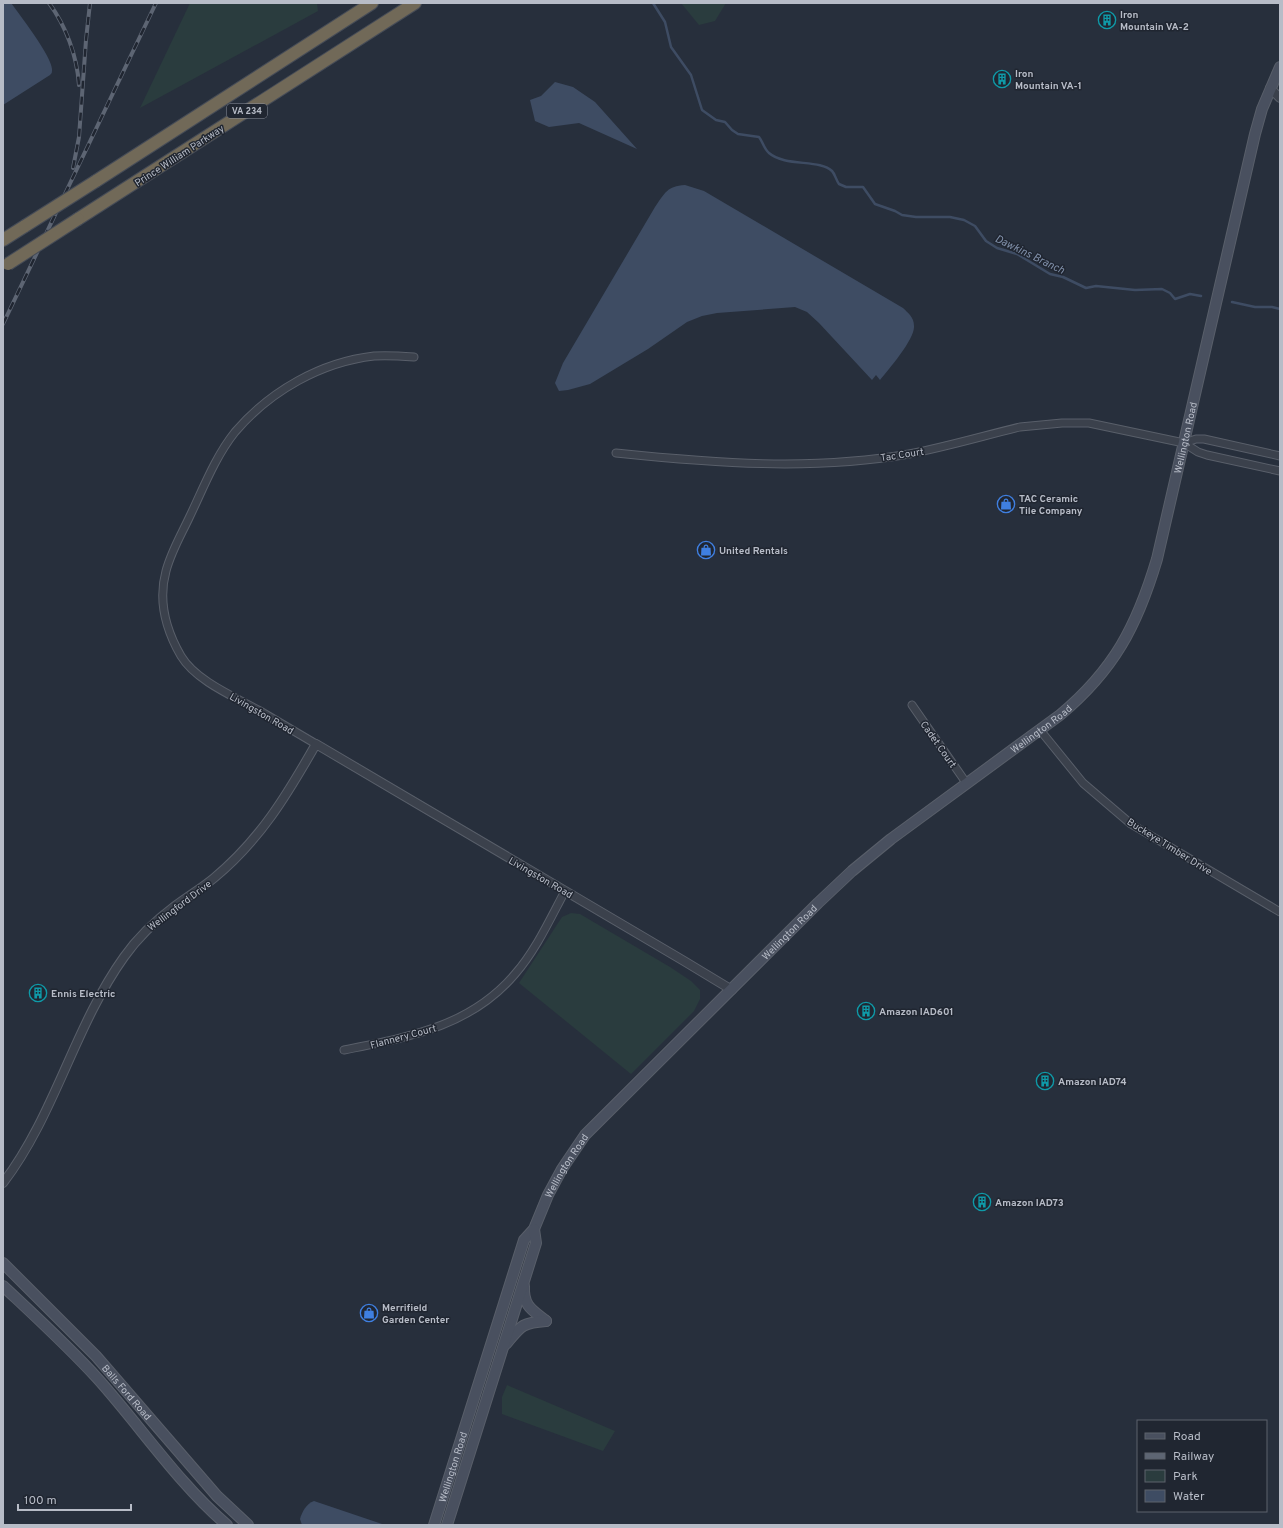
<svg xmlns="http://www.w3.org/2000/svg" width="1283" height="1528" viewBox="0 0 1283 1528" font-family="Overpass,sans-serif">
<rect width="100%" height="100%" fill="#272f3c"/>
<g fill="#2a3c3e">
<polygon points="190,3 317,3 318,11 140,108"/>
<polygon points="681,3 726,3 715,21 699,25"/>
<polygon points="571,913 580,914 670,967 691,981 700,990 700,999 694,1011 631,1074 519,983 562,917"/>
<polygon points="507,1385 615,1431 603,1451 502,1414 502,1397"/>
</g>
<g fill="#3e4c63">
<path d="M 3,3 L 11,3 C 20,15 52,57 52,69 C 52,73 52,73 50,75 L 3,105 Z"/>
<polygon points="555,82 573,87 595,102 637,149 579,123 549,127 535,121 530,100 541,96"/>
<path d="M 685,185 L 704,191 L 903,308 C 908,313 914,317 914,326 C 915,339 889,369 880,380 L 876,375 L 872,380 L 819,323 L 807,312 L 795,307 L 717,313 L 702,316 L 687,322 L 648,349 L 590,384 L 568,390 L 559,391 L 555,383 L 563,363 L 655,207 C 665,193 667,186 685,185 Z"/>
<path d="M 314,1501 L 385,1525 L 302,1525 L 300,1519 C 302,1512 306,1504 314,1501 Z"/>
</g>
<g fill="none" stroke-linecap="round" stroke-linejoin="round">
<g stroke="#3e4c63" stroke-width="2.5">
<path d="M 653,3 L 665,22 L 671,47 L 691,75 L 702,110 L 716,120 L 725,122 L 732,130 L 738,134 L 759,137 C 763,142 764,149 769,153 C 785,167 820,159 832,171 C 835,174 836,180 839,184 L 846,187 L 863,187 L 875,204 L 895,211 L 902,215 L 916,217 L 950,217 L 964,220 L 975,226 L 986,241 L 997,248 L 1017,254 L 1050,274 L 1063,277 L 1086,288 L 1096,286 L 1135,290 L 1162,289 L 1170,293 L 1175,299 L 1190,294 L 1201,296"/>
<polyline points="1232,302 1255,307 1272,307 1280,309"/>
</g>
<defs>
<g id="minor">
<polyline points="1184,443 1196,439 1204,439 1280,456"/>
<path d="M 616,453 C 713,463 812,471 909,454 C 946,447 983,436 1020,427 L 1062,423 L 1089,423 L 1184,443 L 1198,452 L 1207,455 L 1280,471"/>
<polyline points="912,705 967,784"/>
<polyline points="1040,730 1083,783 1131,824 1280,912"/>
<path d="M 316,744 C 297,733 279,722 260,711 C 235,697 196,681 181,656 C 166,630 158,600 166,571 C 171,552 181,535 189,518 C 203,489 215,457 235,432 C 270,391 321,362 374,356 C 388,355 401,356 414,357"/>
<path d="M 344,1050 C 408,1037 470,1027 515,974 C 536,950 550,919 565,891"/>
</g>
<g id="tertiary">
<polyline points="1270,88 1280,98"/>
<path d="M 3,1183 C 55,1115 74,1027 124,957 C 138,937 155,921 175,906 C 188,896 202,888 214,878 C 260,840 287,795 316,744 L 684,961 L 732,990"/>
</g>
<g id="secondary">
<path id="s1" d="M 3,1263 L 96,1356 L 217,1496 L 248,1525"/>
<path d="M 3,1286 C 35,1316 68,1346 98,1379 C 141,1427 178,1483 227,1525"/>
<path d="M 524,1286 C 523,1306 532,1310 546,1321"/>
<path d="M 506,1344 C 521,1326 521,1323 546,1321"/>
<path id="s2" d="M 434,1525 L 524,1240 L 534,1229 L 548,1195 L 562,1169 L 585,1135 L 818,903 L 852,871 L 891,839 L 1060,715 C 1114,670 1137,626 1157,559 L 1255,134 L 1262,109 L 1280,67"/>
<polyline points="447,1525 536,1243 534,1229"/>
</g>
<g id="motorway">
<polyline points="96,181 372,3"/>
<polyline points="78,219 415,3"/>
<polyline points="3,240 25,226"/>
</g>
</defs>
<use href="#minor" stroke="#595f6a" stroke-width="9"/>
<use href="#tertiary" stroke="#595f6a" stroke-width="10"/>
<use href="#secondary" stroke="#595f6a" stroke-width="12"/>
<use href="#motorway" stroke="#464c57" stroke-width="14"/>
<use href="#minor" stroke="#3b414c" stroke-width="7"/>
<use href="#tertiary" stroke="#3b414c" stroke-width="8"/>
<use href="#secondary" stroke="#49505f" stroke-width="10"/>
<use href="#motorway" stroke="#716958" stroke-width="12"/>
<defs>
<g id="rail">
<path d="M 49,3 C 66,26 77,56 79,85"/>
<polyline points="73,168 79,137 86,40 90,3"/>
<polyline points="3,324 156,3"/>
</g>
</defs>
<use href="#rail" stroke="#5d6573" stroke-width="4"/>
<use href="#rail" stroke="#202631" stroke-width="2.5" stroke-dasharray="8" stroke-linecap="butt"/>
<defs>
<g id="motorway-bridge">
<polyline points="25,226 96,181"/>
<polyline points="8,264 78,219"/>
</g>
</defs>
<use href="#motorway-bridge" stroke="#464c57" stroke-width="14" stroke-linecap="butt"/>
<use href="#motorway-bridge" stroke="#716958" stroke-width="12"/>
</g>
<defs>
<symbol id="building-ring" viewBox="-11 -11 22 22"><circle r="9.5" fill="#202631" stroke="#0f9aa8" stroke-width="1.5"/><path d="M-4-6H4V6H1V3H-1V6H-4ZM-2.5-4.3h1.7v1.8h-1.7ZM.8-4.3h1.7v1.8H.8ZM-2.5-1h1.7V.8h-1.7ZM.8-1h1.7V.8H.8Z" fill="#0f9aa8"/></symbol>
<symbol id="shop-ring" viewBox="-11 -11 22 22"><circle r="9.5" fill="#202631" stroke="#3f7fe0" stroke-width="1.5"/><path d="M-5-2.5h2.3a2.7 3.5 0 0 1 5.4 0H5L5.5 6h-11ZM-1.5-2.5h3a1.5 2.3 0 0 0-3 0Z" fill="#3f7fe0"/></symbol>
</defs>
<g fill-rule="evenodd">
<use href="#building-ring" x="1097" y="10" width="20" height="20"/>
<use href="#building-ring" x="992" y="69" width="20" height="20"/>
<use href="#shop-ring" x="996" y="494" width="20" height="20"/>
<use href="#shop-ring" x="696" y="540" width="20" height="20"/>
<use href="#building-ring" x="28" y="983" width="20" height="20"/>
<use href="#building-ring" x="856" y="1001" width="20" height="20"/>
<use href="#building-ring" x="1035" y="1071" width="20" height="20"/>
<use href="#building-ring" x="972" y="1192" width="20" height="20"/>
<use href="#shop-ring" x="359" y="1303" width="20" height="20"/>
</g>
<g text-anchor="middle" stroke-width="3" stroke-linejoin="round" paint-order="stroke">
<rect fill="#202631" stroke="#8a8f9a" stroke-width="1" x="227" y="104" width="40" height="14" rx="3"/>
<g font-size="9" font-weight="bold" fill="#b7bcc7">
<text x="247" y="114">VA 234</text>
</g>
<g font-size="10" font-weight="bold" fill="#b7bcc7" stroke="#202631" text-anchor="start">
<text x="1120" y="18">Iron<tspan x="1120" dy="12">Mountain VA-2</tspan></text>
<text x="1015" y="77">Iron<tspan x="1015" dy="12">Mountain VA-1</tspan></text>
<text x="1019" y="502">TAC Ceramic<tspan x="1019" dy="12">Tile Company</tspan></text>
<text x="719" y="554">United Rentals</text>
<text x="51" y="997">Ennis Electric</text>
<text x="879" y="1015">Amazon IAD601</text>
<text x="1058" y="1085">Amazon IAD74</text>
<text x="995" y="1206">Amazon IAD73</text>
<text x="382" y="1311">Merrifield<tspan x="382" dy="12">Garden Center</tspan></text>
</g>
<g font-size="10" fill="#b7bcc7" stroke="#202631">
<text transform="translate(179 155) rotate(-33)" y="4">Prince William Parkway</text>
<text dy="4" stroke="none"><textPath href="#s2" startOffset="1368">Wellington Road</textPath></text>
<text transform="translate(902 454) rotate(-9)" y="4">Tac Court</text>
<text transform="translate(262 713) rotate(30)" y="4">Livingston Road</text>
<text dy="4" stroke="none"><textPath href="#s2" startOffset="1033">Wellington Road</textPath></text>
<text transform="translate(939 744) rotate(55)" y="4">Cadet Court</text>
<text transform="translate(1170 846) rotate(32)" y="4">Buckeye Timber Drive</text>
<text transform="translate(541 877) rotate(30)" y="4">Livingston Road</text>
<text transform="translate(179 905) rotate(-37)" y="4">Wellingford Drive</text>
<text dy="4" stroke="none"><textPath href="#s2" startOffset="709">Wellington Road</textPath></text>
<text transform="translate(403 1036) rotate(-15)" y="4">Flannery Court</text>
<text dy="4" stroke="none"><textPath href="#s2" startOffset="385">Wellington Road</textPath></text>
<text dy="4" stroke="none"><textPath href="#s1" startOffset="179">Balls Ford Road</textPath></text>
<text dy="4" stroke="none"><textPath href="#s2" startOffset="61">Wellington Road</textPath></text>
</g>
<g font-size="11" font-style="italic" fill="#8191ab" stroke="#202631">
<text transform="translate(1030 254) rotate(26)" y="4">Dawkins Branch</text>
</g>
</g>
<rect width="1283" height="1528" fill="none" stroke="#b7bcc7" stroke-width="8"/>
<rect x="1137" y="1420" width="130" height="92" fill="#202631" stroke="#5c626d"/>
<rect x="1145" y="1433" width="20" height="6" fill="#49505f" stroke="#5c626d"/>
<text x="1173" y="1440" font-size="12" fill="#b7bcc7">Road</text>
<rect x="1145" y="1453" width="20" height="6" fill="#5d6573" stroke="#5c626d"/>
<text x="1173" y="1460" font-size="12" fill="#b7bcc7">Railway</text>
<rect x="1145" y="1470" width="20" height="12" fill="#2a3c3e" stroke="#5c626d"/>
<text x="1173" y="1480" font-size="12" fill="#b7bcc7">Park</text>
<rect x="1145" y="1490" width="20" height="12" fill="#3e4c63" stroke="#5c626d"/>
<text x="1173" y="1500" font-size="12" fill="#b7bcc7">Water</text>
<path d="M18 1504v6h113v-6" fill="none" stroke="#b7bcc7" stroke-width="2"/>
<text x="24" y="1504" font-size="12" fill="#b7bcc7" stroke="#202631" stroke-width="3" paint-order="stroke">100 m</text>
</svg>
